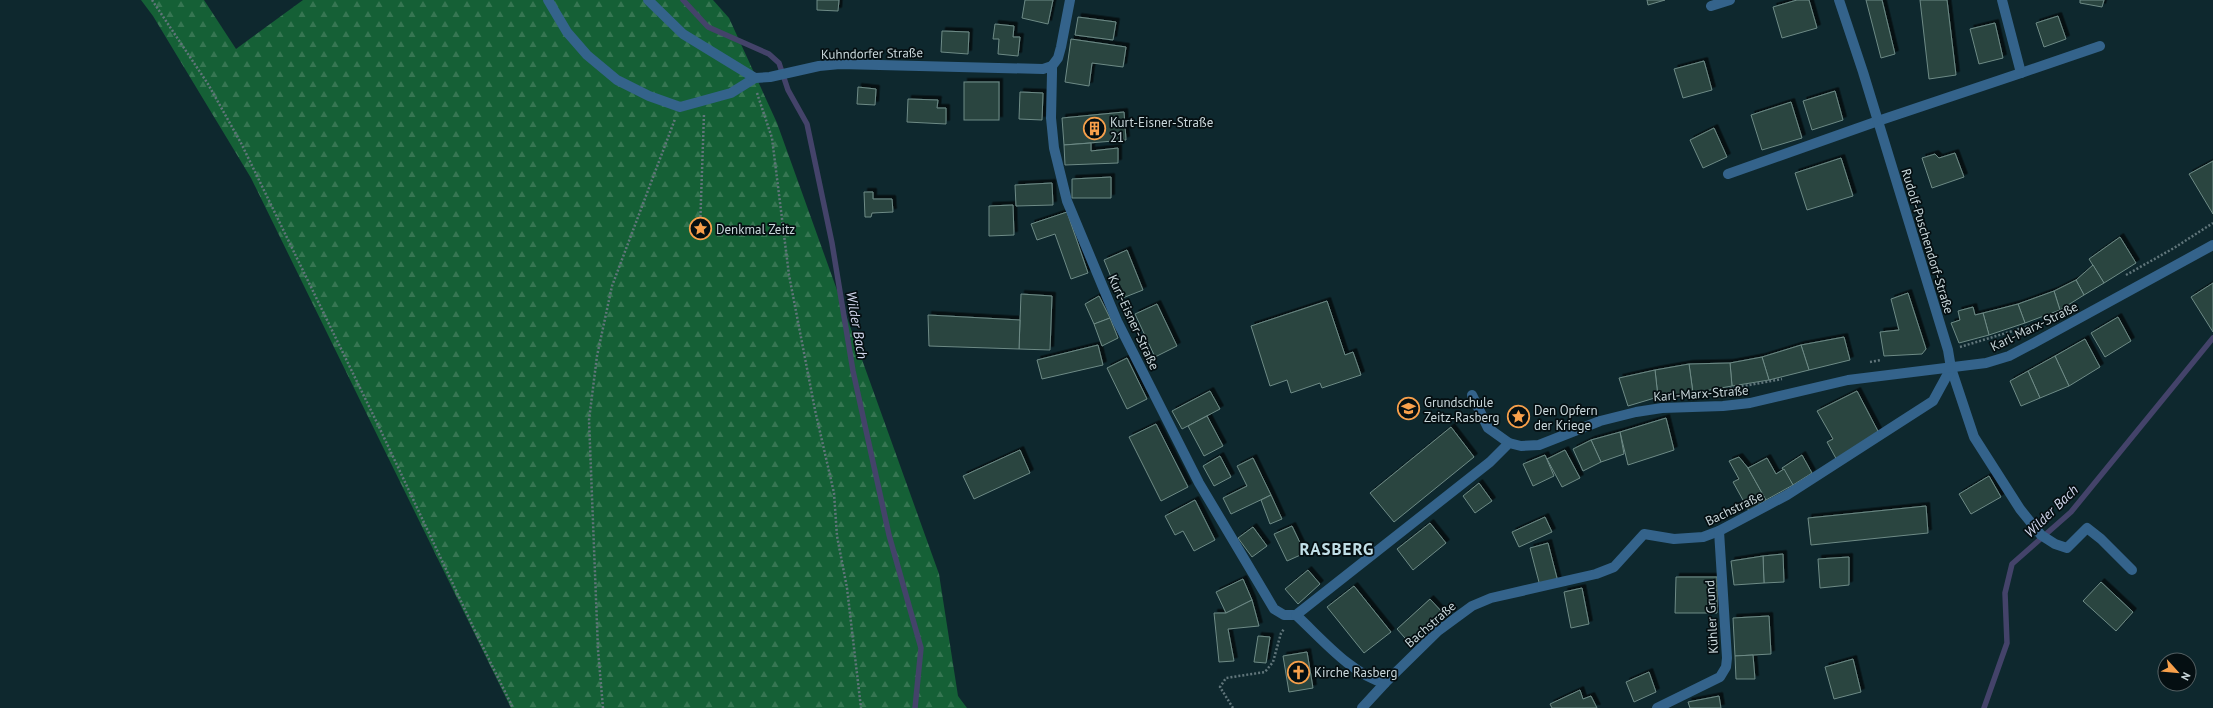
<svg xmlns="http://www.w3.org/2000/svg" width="2213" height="708" viewBox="0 0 2213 708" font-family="'PT Sans',sans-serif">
<defs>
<pattern id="forest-firs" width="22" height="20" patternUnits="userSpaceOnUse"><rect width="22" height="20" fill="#156036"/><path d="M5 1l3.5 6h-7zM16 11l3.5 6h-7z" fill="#367652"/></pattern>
<filter id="shadow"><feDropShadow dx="3.5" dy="-3.5" stdDeviation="0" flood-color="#0009"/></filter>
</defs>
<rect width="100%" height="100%" fill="#0e282e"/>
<polygon fill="url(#forest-firs)" points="141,0 204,0 236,49 303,0 713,0 729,18 777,123 939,574 958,696 967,708 511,708 251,178 153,16"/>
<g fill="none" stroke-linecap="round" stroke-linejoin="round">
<g stroke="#44436a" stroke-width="5.5">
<polyline points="683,0 708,27 769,54 779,63 788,90 807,124 832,243 853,371 889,535 921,648 915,708"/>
<polyline points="1984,708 2007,643 2005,593 2012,564 2071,512 2213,338"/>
</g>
</g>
<g fill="#294440" stroke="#6e8b86" filter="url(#shadow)">
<polygon points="817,0 839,0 838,11 817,10"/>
<polygon points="1025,0 1053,0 1048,24 1022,18"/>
<polygon points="1647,0 1665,0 1648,5"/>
<polygon points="1797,0 1809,0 1817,28 1782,38 1773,7"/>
<polygon points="1866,0 1882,0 1895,54 1881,58"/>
<polygon points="1920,0 1947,0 1956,75 1929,79"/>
<polygon points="2080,0 2104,0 2102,7 2080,3"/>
<polygon points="2058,16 2066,39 2044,47 2036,23"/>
<polygon points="1078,17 1116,22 1113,40 1075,35"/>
<polygon points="1995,23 2003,58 1979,64 1970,29"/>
<polygon points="995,24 1014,26 1013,37 1020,37 1018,56 998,54 999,39 993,39"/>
<polygon points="942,31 969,32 968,54 941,52"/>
<polygon points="1071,39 1126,47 1123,67 1092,63 1089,86 1065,82"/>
<polygon points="1704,61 1712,90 1683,98 1674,69"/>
<rect x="964" y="82" width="35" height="38"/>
<polygon points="858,87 876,89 875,105 857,104"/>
<polygon points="1835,91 1843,120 1812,130 1803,101"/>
<polygon points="1020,92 1043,93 1042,120 1019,119"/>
<polygon points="908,99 938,100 937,108 946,108 946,124 907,122"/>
<polygon points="1791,102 1802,138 1762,150 1751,115"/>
<polygon points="1124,112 1126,140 1064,145 1062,118"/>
<polygon points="1714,128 1727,157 1703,168 1690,140"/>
<polygon points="1091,143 1091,151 1118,148 1118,163 1065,165 1064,145"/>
<polygon points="1955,153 1964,177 1932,188 1922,158 1935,154 1939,158"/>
<polygon points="1841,158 1853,196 1807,210 1795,173"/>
<polygon points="2213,161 2213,214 2189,174"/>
<polygon points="1111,177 1111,198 1072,198 1072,179"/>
<polygon points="1052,183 1053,205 1016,206 1015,185"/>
<polygon points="864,192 873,192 873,199 892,199 893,212 872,213 871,217 865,217"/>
<polygon points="1013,205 1014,235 989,236 989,206"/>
<polygon points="1067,212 1088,273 1071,279 1055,234 1037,240 1031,224"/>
<polygon points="2120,237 2136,263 2104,283 2089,259"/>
<polygon points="1127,250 1143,290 1120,299 1104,260"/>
<polygon points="2093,265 2104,283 2084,295 2076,280"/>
<polygon points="2076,280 2084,295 2060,310 2054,291"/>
<polygon points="2213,283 2213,332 2191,297"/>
<polygon points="2054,291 2060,310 2025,323 2018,304"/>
<polygon points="1908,293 1926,349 1922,354 1884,356 1880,332 1899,330 1891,299"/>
<polygon points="1021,294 1052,296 1050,350 1019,349"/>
<polygon points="1099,296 1110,318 1094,324 1085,304"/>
<polygon points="1327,301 1345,355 1353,352 1361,375 1322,388 1320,383 1291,393 1287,380 1270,386 1251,326"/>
<polygon points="1157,304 1177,346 1155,357 1135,314"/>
<polygon points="2018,304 2025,323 1989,335 1983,313"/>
<polygon points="1973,307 1975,315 1983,313 1989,335 1959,343 1951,323 1960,320 1958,311"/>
<polygon points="928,315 1020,320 1019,349 929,346"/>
<polygon points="2118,317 2131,341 2105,357 2091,333"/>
<polygon points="1110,318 1118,338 1102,346 1094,324"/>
<polygon points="1844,337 1850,360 1809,370 1801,345"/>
<polygon points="2085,339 2100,367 2069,386 2055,356"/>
<polygon points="1098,345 1103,365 1042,379 1037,360"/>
<polygon points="1801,345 1809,370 1769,380 1762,357"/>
<polygon points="2055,356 2069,386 2040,398 2028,371"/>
<polygon points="1762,357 1769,380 1732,386 1730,363"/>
<polygon points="1127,358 1147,399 1127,409 1107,368"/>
<polygon points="1730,363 1732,386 1693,393 1689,364"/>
<polygon points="1689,364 1693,393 1658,397 1655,370"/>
<polygon points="1655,370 1658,397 1628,406 1619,378"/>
<polygon points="2028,371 2040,398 2021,406 2010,381"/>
<polygon points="1210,391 1220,409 1182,429 1172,411"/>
<polygon points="1857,391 1881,437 1839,464 1827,442 1833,439 1817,411"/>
<polygon points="1207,416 1223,446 1204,456 1188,426"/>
<polygon points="1666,418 1674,450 1628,465 1620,432"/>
<polygon points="1156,424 1188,487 1161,501 1129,437"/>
<polygon points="1451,427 1474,457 1394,522 1370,493"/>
<polygon points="1620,432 1624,454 1601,462 1591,440"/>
<polygon points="1591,440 1601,462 1583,471 1573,449"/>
<polygon points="1020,450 1030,473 974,499 963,476"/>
<polygon points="1565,450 1580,478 1562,487 1547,459"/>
<polygon points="1545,455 1554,476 1533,486 1523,464"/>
<polygon points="1802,455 1812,473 1793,485 1782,468"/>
<polygon points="1220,456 1231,477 1214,486 1203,466"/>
<polygon points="1739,457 1748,468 1766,500 1749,511 1733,482 1739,479 1729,461"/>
<polygon points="1253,458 1271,495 1231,514 1223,498 1247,486 1237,466"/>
<polygon points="1767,458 1776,474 1784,469 1793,485 1766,500 1748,468"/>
<polygon points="1989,476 2001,497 1971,514 1959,494"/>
<polygon points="1479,483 1492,501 1475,513 1463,496"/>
<polygon points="1271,495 1282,519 1270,524 1261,500"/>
<polygon points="1195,500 1215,540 1194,551 1183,531 1175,535 1165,516"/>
<polygon points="1926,506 1928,533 1811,545 1808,518"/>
<polygon points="1545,517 1552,532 1519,547 1512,532"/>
<polygon points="1430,523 1446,543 1413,570 1397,549"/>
<polygon points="1292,526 1305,553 1287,561 1274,534"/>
<polygon points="1253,527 1267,546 1252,557 1238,538"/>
<polygon points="1548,543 1558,582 1540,586 1530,548"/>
<polygon points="1783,554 1784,582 1764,583 1763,556"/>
<polygon points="1763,556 1764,583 1734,585 1731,561"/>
<polygon points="1849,557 1849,585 1820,588 1818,559"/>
<polygon points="1308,570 1320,584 1298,604 1285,589"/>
<polygon points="1676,577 1717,577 1717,613 1675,613"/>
<polygon points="1243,579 1252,600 1226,613 1216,592"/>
<polygon points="2101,582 2133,612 2116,631 2083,601"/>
<polygon points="1354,586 1391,632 1364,653 1327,607"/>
<polygon points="1582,588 1589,624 1571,628 1564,592"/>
<polygon points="1430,599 1442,612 1432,620 1436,624 1412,646 1397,629"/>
<polygon points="1252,600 1259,626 1228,629 1234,661 1219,662 1214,613 1226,613"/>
<polygon points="1769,616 1771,654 1735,656 1733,618"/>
<polygon points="1258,636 1270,637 1266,663 1254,662"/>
<polygon points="1307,652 1313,688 1289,692 1283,656"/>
<polygon points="1753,655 1755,679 1736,679 1735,656"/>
<polygon points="1853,659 1861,692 1834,699 1825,667"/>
<polygon points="1649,672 1656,692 1634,702 1626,682"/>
<polygon points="1580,690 1583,699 1591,696 1597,708 1552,708 1550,704"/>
<polygon points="1719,696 1721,708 1690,708 1688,702"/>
</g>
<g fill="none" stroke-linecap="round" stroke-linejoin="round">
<g stroke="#61767b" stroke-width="2.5" stroke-dasharray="2 2" stroke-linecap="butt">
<polyline points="152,0 208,84 241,143 380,429 476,633 513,708"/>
<polyline points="757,93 772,138 789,275 815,410 834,493 837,536 847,588 861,708"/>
<polyline points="700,229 704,114"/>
<polyline points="2126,275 2174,248 2213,223"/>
<polyline points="1960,347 2039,323"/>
<polyline points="1870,362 1881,360"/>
<polyline points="1722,390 1782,379"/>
<polyline points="603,708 598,650 589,420 597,356 612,286 675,119"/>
<polyline points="1233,708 1220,687 1226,678 1265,672 1273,662 1281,633 1284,629"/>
</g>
<g stroke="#34638b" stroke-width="10">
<polyline points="1711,6 1730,0"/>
<polyline points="1728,174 1878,121"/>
<polyline points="1951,368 1974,437 2020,509 2041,535 2055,544 2067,548 2087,528 2101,539 2132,570"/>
<polyline points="1472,395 1488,428 1509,443"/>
</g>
<g stroke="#34638b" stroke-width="10">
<polyline points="548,0 567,32 587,55 617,80 649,96 680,107 731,93 755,78"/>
<polyline points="648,0 683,34 755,78 770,77 819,66 840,64 1043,69 1052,66"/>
<polyline points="1070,0 1061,47 1058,58 1052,66 1052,73 1051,118 1054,148 1067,201 1117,321 1199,483 1274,609 1284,615 1296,615"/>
<polyline points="2021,73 2100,46"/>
<polyline points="1878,121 2021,73 2002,0"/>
<path d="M 1296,615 C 1321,638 1352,675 1385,683 L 1438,631 L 1472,606 L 1491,598 L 1596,574 L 1614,567 L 1644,534 L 1674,539 L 1703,537 L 1719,531 L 1787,495 L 1933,401 L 1951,368 L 1948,350 L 1863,72 L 1839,0"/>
<polyline points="1296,615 1490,462 1509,443 1521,446 1539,445 1600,421 1636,412 1662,408 1723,406 1750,403 1848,380 1986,363 2009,356 2032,344 2213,245"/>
<polyline points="1362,708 1385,683"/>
<polyline points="1657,708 1720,677 1726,667 1727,658 1719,531"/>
</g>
</g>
<defs>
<symbol id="building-ring" viewBox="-11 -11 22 22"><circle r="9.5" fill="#050f12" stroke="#f8a04b" stroke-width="1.5"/><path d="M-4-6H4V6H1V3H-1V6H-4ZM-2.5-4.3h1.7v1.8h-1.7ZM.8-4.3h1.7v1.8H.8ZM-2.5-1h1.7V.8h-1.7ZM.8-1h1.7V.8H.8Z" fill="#f8a04b"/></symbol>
<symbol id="sight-ring" viewBox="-11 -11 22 22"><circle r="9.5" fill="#050f12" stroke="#f8a04b" stroke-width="1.5"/><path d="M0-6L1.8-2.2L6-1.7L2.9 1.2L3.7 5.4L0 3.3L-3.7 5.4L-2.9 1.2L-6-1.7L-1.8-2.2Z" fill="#f8a04b"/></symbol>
<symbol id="school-ring" viewBox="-11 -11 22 22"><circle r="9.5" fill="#050f12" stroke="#f8a04b" stroke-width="1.5"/><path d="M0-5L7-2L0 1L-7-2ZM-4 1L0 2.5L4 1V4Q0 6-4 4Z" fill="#f8a04b"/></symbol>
<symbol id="church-ring" viewBox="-11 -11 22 22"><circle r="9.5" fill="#050f12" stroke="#f8a04b" stroke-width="1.5"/><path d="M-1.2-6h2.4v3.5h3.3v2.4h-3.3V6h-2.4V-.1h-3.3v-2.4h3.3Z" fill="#f8a04b"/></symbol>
</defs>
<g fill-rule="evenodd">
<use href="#building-ring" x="1082" y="116" width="25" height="25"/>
<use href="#sight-ring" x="688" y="216" width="25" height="25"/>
<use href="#school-ring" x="1396" y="396" width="25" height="25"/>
<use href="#sight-ring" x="1506" y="404" width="25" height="25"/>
<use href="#church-ring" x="1286" y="660" width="25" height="25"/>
</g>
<g text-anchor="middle" stroke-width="3.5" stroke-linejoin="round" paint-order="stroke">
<g font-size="13" fill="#c9d7db" stroke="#050f12">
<text transform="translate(872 53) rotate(-1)" y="5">Kuhndorfer Straße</text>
<text transform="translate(1928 241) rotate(73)" y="5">Rudolf-Puschendorf-Straße</text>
<text transform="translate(1134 322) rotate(65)" y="5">Kurt-Eisner-Straße</text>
<text transform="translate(2034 326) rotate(-26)" y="5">Karl-Marx-Straße</text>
<text transform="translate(1701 393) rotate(-4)" y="5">Karl-Marx-Straße</text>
<text transform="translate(1734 508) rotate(-26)" y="5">Bachstraße</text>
<text transform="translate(1711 617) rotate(-93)" y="5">Kühler Grund</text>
<text transform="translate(1430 624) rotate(-41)" y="5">Bachstraße</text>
</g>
<g font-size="13" fill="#c9d7db" stroke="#050f12" text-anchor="start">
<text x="1110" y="127">Kurt-Eisner-Straße<tspan x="1110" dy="15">21</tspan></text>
<text x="716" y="234">Denkmal Zeitz</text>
<text x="1424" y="407">Grundschule<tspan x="1424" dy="15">Zeitz-Rasberg</tspan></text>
<text x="1534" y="415">Den Opfern<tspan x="1534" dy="15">der Kriege</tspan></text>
<text x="1314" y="677">Kirche Rasberg</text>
</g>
<g font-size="14" font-style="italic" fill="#d4d8ef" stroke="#050f12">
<text transform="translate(857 325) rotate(80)" y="5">Wilder Bach</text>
<text transform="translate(2051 511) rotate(-44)" y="5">Wilder Bach</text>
</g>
<g font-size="17" font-weight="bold" letter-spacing="1" fill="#c2e0e8" stroke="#050f12">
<text x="1337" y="555">RASBERG</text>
</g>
</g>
<g transform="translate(2177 672) rotate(117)"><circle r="19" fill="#050f12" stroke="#535f62"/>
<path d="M0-3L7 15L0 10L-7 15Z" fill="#f8a04b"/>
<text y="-6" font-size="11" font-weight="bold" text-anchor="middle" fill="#c9d7db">N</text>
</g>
</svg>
